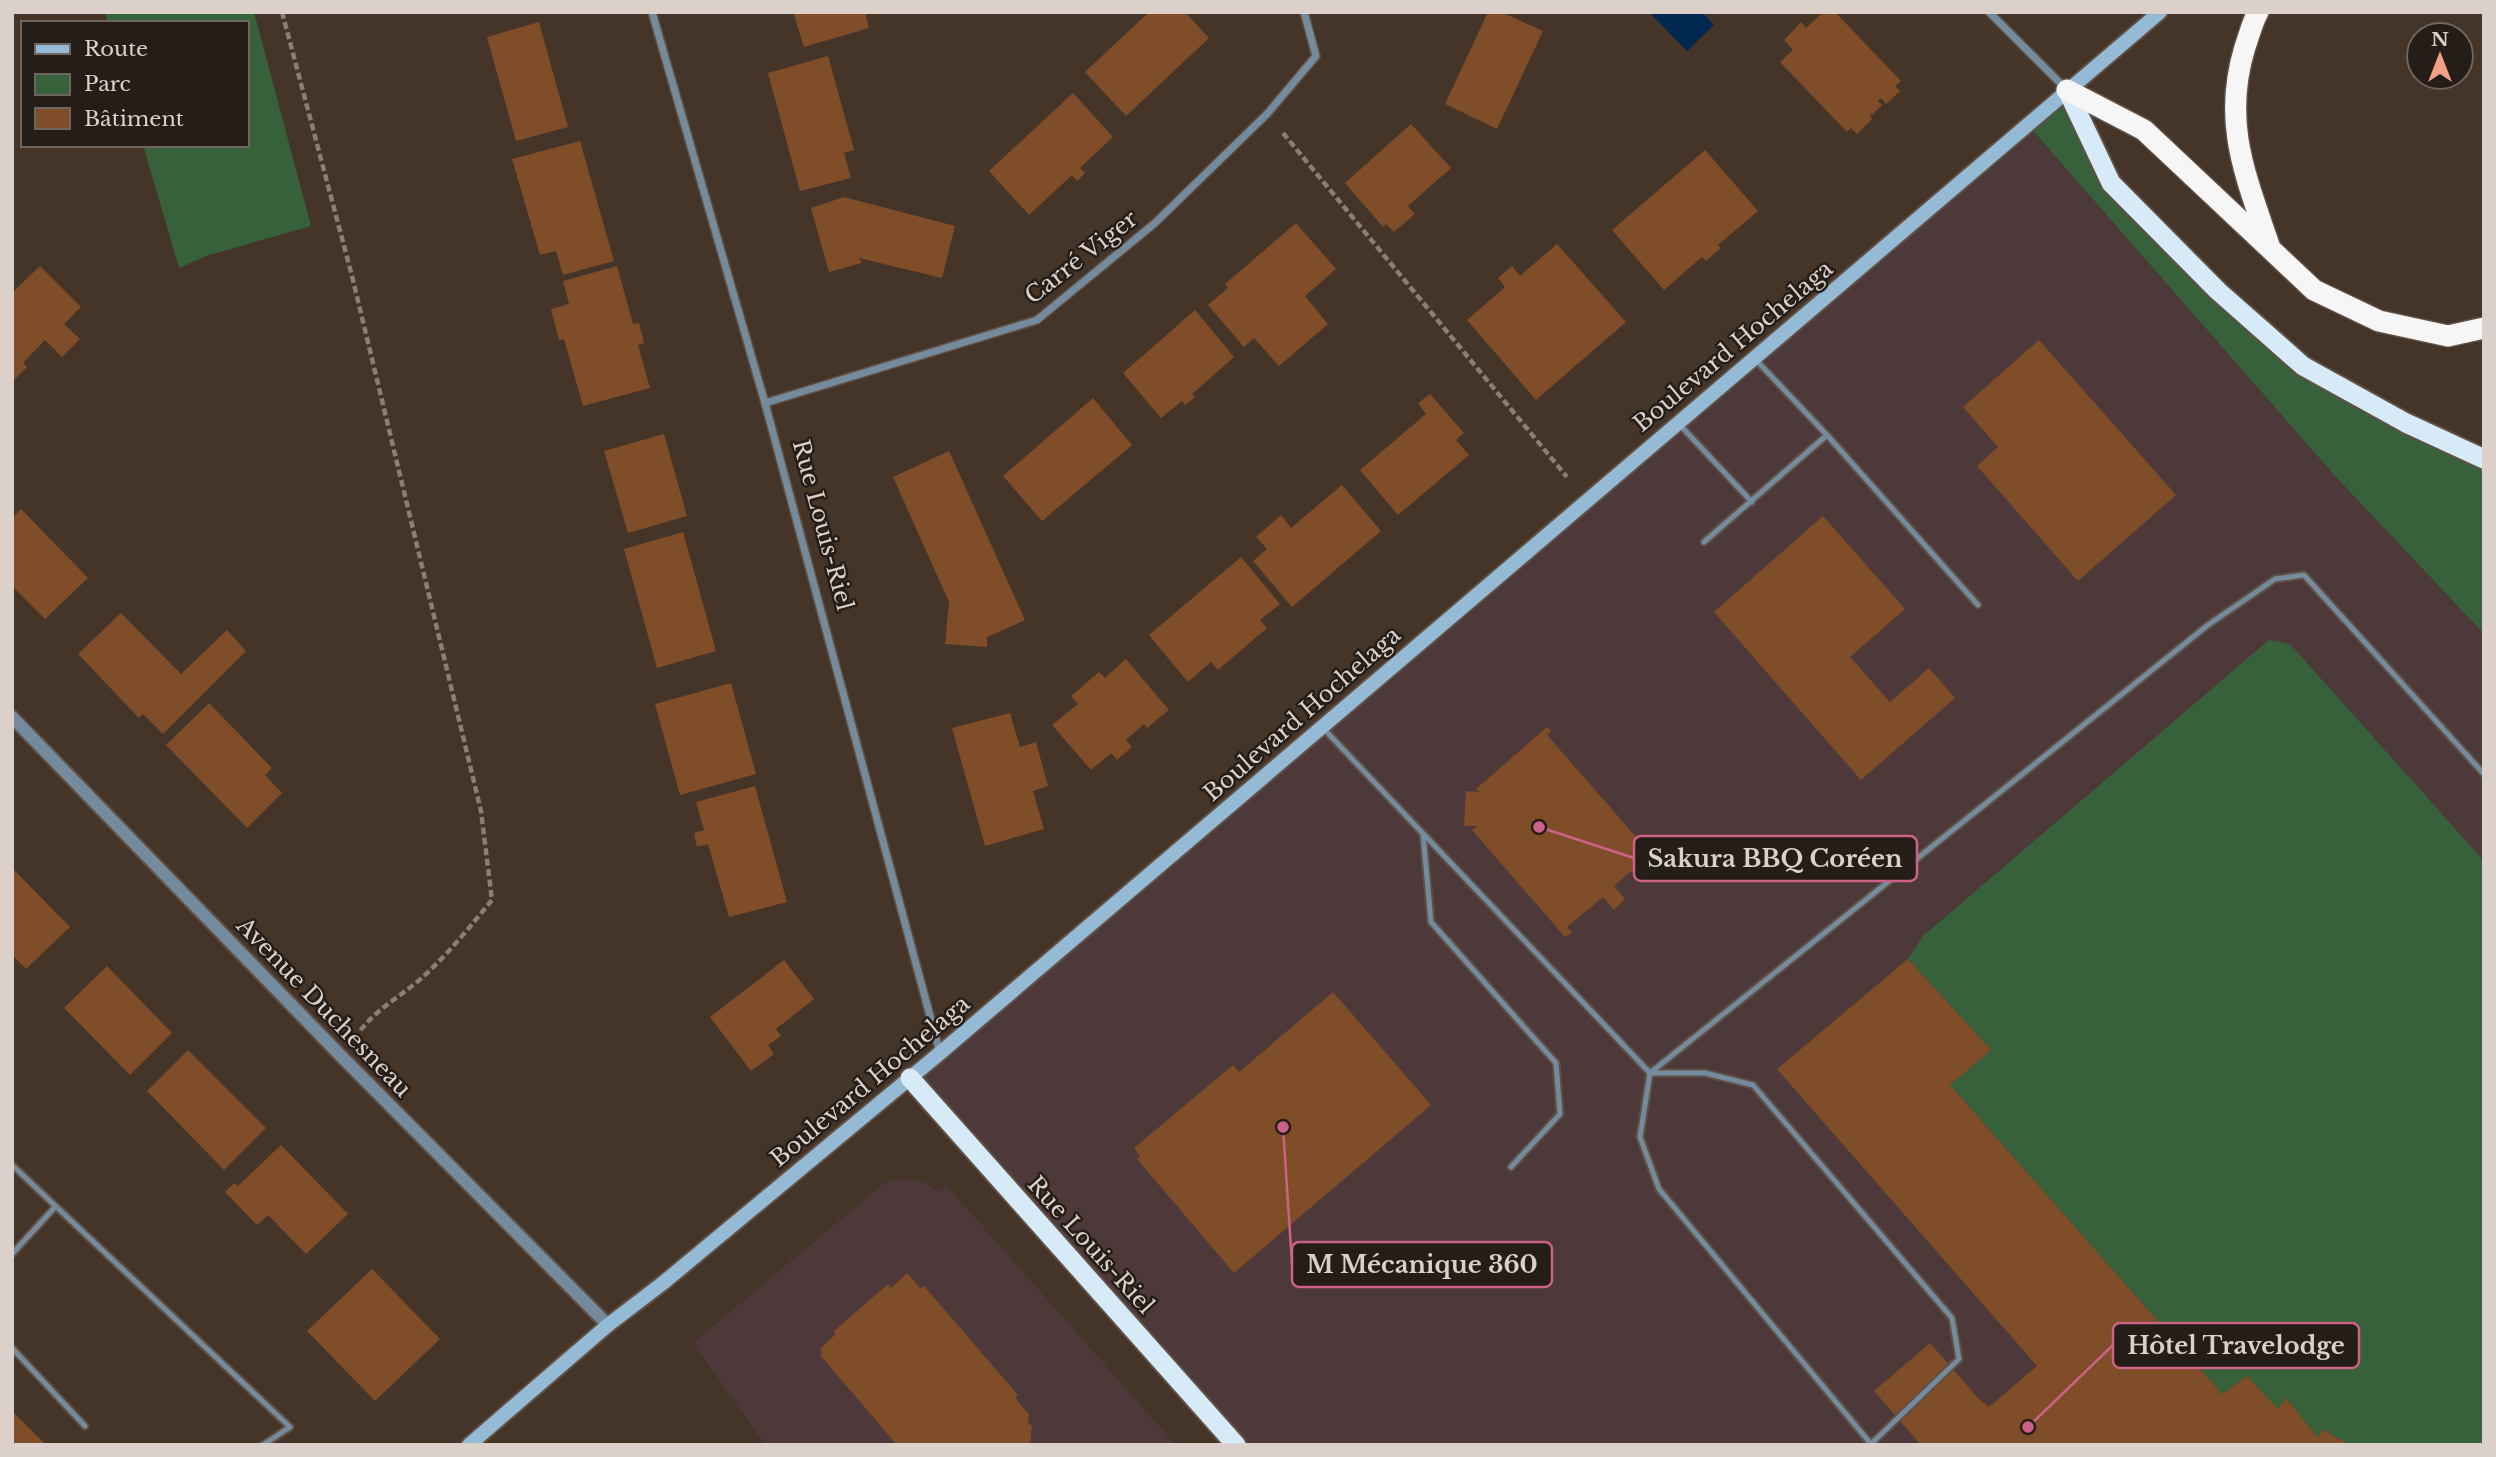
<svg xmlns="http://www.w3.org/2000/svg" width="2496" height="1457" viewBox="0 0 2496 1457" font-family="'Libre Baskerville',serif">
<rect width="100%" height="100%" fill="#453428"/>
<g fill="#4e393a">
<polygon points="2028,125 2335,476 2484,634 2484,1445 1236,1445 910,1078"/>
<polygon points="910,1179 925,1183 937,1191 947,1186 1176,1445 765,1445 693,1343 887,1181"/>
</g>
<g fill="#37613a">
<polygon points="105,12 254,12 311,226 206,256 179,268 143,145 247,145 247,23 108,23"/>
<polygon points="2067,90 2111,183 2303,366 2484,459 2484,634 2335,476 2028,125"/>
<polygon points="2269,640 2290,644 2484,861 2484,1445 2350,1445 2322,1429 2318,1438 2287,1399 2278,1409 2247,1376 2222,1394 1950,1085 1991,1050 1908,959 1923,936"/>
</g>
<polygon fill="#012850" points="1649,12 1702,12 1714,25 1687,51"/>
<g fill="#7f4d28">
<polygon points="793,12 865,12 869,28 804,47"/>
<polygon points="1149,12 1185,12 1209,38 1126,116 1085,72"/>
<polygon points="1488,12 1501,12 1543,31 1497,129 1445,104"/>
<polygon points="1823,12 1835,12 1901,81 1895,86 1900,91 1886,104 1881,98 1878,101 1882,105 1872,115 1869,112 1872,119 1857,134 1851,128 1847,132 1780,62 1793,50 1784,40 1801,22 1806,28"/>
<polygon points="539,22 568,127 516,141 487,37"/>
<polygon points="828,56 854,150 844,153 851,178 800,191 768,73"/>
<polygon points="1073,93 1113,137 1080,168 1085,173 1077,181 1072,175 1029,215 989,171"/>
<polygon points="1411,124 1451,168 1408,206 1415,214 1394,232 1386,224 1383,227 1345,183"/>
<polygon points="580,141 614,261 563,275 556,251 540,255 512,159"/>
<polygon points="1705,150 1758,211 1718,245 1721,248 1706,261 1702,257 1664,290 1612,230"/>
<polygon points="844,197 955,226 942,278 859,258 862,263 829,272 811,208"/>
<polygon points="1296,223 1336,269 1305,296 1328,324 1279,366 1254,338 1244,347 1208,305 1228,288 1225,284"/>
<polygon points="1557,244 1626,322 1536,400 1467,320 1505,287 1498,278 1512,266 1520,276"/>
<polygon points="40,266 81,307 64,324 80,339 62,357 45,340 23,363 27,367 12,382 12,293"/>
<polygon points="617,266 633,324 639,323 644,343 638,345 650,388 583,406 564,339 559,340 551,309 569,304 563,281"/>
<polygon points="1195,310 1234,357 1192,394 1195,397 1185,405 1182,401 1161,418 1123,373"/>
<polygon points="2039,340 2176,495 2078,581 1977,466 1998,447 1963,407"/>
<polygon points="1430,394 1464,433 1456,440 1469,455 1398,515 1360,470 1426,414 1418,403"/>
<polygon points="1093,398 1132,445 1042,521 1003,476"/>
<polygon points="664,434 687,516 628,533 604,451"/>
<polygon points="949,451 1025,620 987,637 987,647 945,644 949,602 893,477"/>
<polygon points="1342,485 1381,531 1292,607 1253,561 1267,549 1256,537 1281,515 1291,528"/>
<polygon points="21,509 88,578 45,619 12,586 12,518"/>
<polygon points="1823,516 1905,609 1850,657 1890,702 1929,668 1955,698 1861,780 1714,612"/>
<polygon points="683,532 716,651 657,668 624,549"/>
<polygon points="1241,557 1280,604 1260,620 1267,628 1218,670 1211,662 1188,682 1149,635"/>
<polygon points="121,613 181,674 227,630 246,651 163,734 143,714 139,718 78,654"/>
<polygon points="1126,659 1169,710 1147,728 1144,724 1126,740 1132,747 1117,760 1111,753 1091,770 1052,725 1078,704 1071,696 1099,672 1105,678"/>
<polygon points="731,683 756,774 680,795 655,704"/>
<polygon points="209,703 272,768 265,775 282,793 247,828 166,745"/>
<polygon points="1010,713 1020,747 1036,742 1048,786 1033,791 1044,829 985,846 952,728"/>
<polygon points="1547,727 1551,731 1547,735 1651,854 1614,886 1625,899 1614,910 1603,897 1567,927 1572,932 1565,937 1472,830 1478,826 1464,826 1466,791 1480,792 1476,789"/>
<polygon points="755,786 787,902 729,917 708,844 697,847 694,833 704,830 696,802"/>
<polygon points="12,868 70,927 26,969 12,955"/>
<polygon points="1908,959 1991,1050 1950,1085 2222,1394 2247,1376 2278,1409 2286,1398 2318,1438 2322,1429 2350,1445 1921,1445 1874,1391 1930,1343 1978,1398 1989,1407 2037,1366 1777,1069"/>
<polygon points="784,960 814,999 776,1029 781,1036 768,1045 774,1054 751,1071 710,1017"/>
<polygon points="107,966 172,1033 130,1075 64,1008"/>
<polygon points="1333,992 1431,1105 1234,1273 1137,1159 1140,1156 1134,1148 1233,1065 1239,1072"/>
<polygon points="188,1050 266,1128 224,1170 147,1091"/>
<polygon points="281,1145 348,1214 306,1254 268,1215 257,1225 225,1192 234,1183 238,1186"/>
<polygon points="372,1269 440,1339 375,1401 307,1331"/>
<polygon points="907,1273 920,1288 924,1286 1018,1395 1015,1398 1029,1414 1028,1424 1032,1425 1030,1445 897,1445 820,1355 823,1352 820,1349 836,1334 833,1332 888,1284 891,1288"/>
<polygon points="12,1411 46,1445 12,1445"/>
</g>
<g fill="none" stroke-linecap="round" stroke-linejoin="round">
<defs>
<g id="service">
<polyline points="1756,360 1827,435 1978,605"/>
<polyline points="1680,425 1752,502"/>
<polyline points="1704,542 1827,435"/>
<polyline points="1322,727 1650,1073 1705,1073 1753,1085 1952,1318 1959,1359 1871,1444 1659,1189 1640,1137 1650,1073 2208,625 2275,579 2304,575 2484,774"/>
<polyline points="1423,834 1431,922 1556,1063 1560,1114 1511,1167"/>
<polyline points="12,1165 290,1427 263,1445"/>
<polyline points="12,1254 55,1207"/>
<polyline points="12,1348 85,1426"/>
</g>
<g id="minor">
<polyline points="652,12 765,403 940,1053"/>
<polyline points="1989,12 2065,88"/>
<polyline points="765,403 1037,320 1155,223 1267,114 1316,56 1304,12"/>
</g>
<polyline id="tertiary" points="12,717 341,1056 608,1325"/>
<polyline id="secondary" points="469,1445 608,1325 663,1283 940,1053 2160,12"/>
<g id="trunk">
<polyline points="2067,90 2111,183 2218,291 2303,366 2406,423 2484,459"/>
<polyline points="910,1078 1236,1445"/>
</g>
<g id="motorway">
<path d="M 2258,12 C 2252,23 2249,36 2245,47 C 2222,122 2245,174 2269,245"/>
<polyline points="2067,90 2144,130 2314,290 2379,321 2448,336 2484,328"/>
</g>
</defs>
<use href="#service" stroke="#605045" stroke-width="9"/>
<use href="#minor" stroke="#605045" stroke-width="10"/>
<use href="#tertiary" stroke="#605045" stroke-width="16"/>
<use href="#secondary" stroke="#605045" stroke-width="18"/>
<use href="#trunk" stroke="#605045" stroke-width="23"/>
<use href="#motorway" stroke="#605045" stroke-width="24"/>
<g stroke="#8c7e75" stroke-width="4.5" stroke-dasharray="7 3.5" stroke-linecap="butt">
<path d="M 282,12 L 352,276 L 481,811 L 492,900 C 469,928 445,958 417,982 C 394,1001 378,1008 359,1032"/>
<polyline points="1283,133 1567,477"/>
</g>
<use href="#service" stroke="#738b9d" stroke-width="5"/>
<use href="#minor" stroke="#738b9d" stroke-width="7"/>
<use href="#tertiary" stroke="#738b9d" stroke-width="12"/>
<use href="#secondary" stroke="#94bad6" stroke-width="14"/>
<use href="#trunk" stroke="#d6eaf8" stroke-width="19"/>
<use href="#motorway" stroke="#f6f6f6" stroke-width="21"/>
</g>
<g text-anchor="middle" stroke-width="5" stroke-linejoin="round" paint-order="stroke">
<g font-size="23" fill="#dcd1ca" stroke="#251d18">
<text transform="translate(1081 257) rotate(-38)" y="8">Carré Viger</text>
<text transform="translate(1733 346) rotate(-40)" y="8">Boulevard Hochelaga</text>
<text transform="translate(823 525) rotate(75)" y="8">Rue Louis-Riel</text>
<text transform="translate(1302 714) rotate(-41)" y="8">Boulevard Hochelaga</text>
<text transform="translate(324 1007) rotate(46)" y="8">Avenue Duchesneau</text>
<text transform="translate(870 1081) rotate(-40)" y="8">Boulevard Hochelaga</text>
<text transform="translate(1091 1245) rotate(48)" y="8">Rue Louis-Riel</text>
</g>
</g>
<path fill="none" stroke="#cc6287" stroke-width="2.5" d="M1539 827L1634 858M1283 1127L1292 1264M2028 1427L2113 1345"/>
<g fill="#cc6287" stroke="#251d18" stroke-width="2.5">
<circle cx="1539" cy="827" r="7"/>
<circle cx="1283" cy="1127" r="7"/>
<circle cx="2028" cy="1427" r="7"/>
</g>
<g fill="#251d18" stroke="#cc6287" stroke-width="2.5">
<rect x="1634" y="836" width="283" height="45" rx="7"/>
<rect x="1292" y="1242" width="260" height="45" rx="7"/>
<rect x="2113" y="1323" width="246" height="45" rx="7"/>
</g>
<g font-size="24" text-anchor="middle" font-weight="bold" fill="#dcd1ca">
<text x="1775" y="867">Sakura BBQ Coréen</text>
<text x="1422" y="1273">M Mécanique 360</text>
<text x="2236" y="1354">Hôtel Travelodge</text>
</g>
<rect width="2496" height="1457" fill="none" stroke="#dcd1ca" stroke-width="28"/>
<rect x="21" y="21" width="228" height="126" fill="#251d18" stroke="#6e655f" stroke-width="2"/>
<rect x="35" y="44" width="35" height="10" fill="#94bad6" stroke="#6e655f" stroke-width="2"/>
<text x="84" y="56" font-size="21" fill="#dcd1ca">Route</text>
<rect x="35" y="74" width="35" height="21" fill="#37613a" stroke="#6e655f" stroke-width="2"/>
<text x="84" y="91" font-size="21" fill="#dcd1ca">Parc</text>
<rect x="35" y="108" width="35" height="21" fill="#7f4d28" stroke="#6e655f" stroke-width="2"/>
<text x="84" y="126" font-size="21" fill="#dcd1ca">Bâtiment</text>
<g transform="translate(2440 56)"><circle r="33" fill="#251d18" stroke="#6e655f" stroke-width="2"/>
<path d="M0-5L12 26L0 18L-12 26Z" fill="#f39f85"/>
<text y="-10" font-size="19" font-weight="bold" text-anchor="middle" fill="#dcd1ca">N</text>
</g>
</svg>
